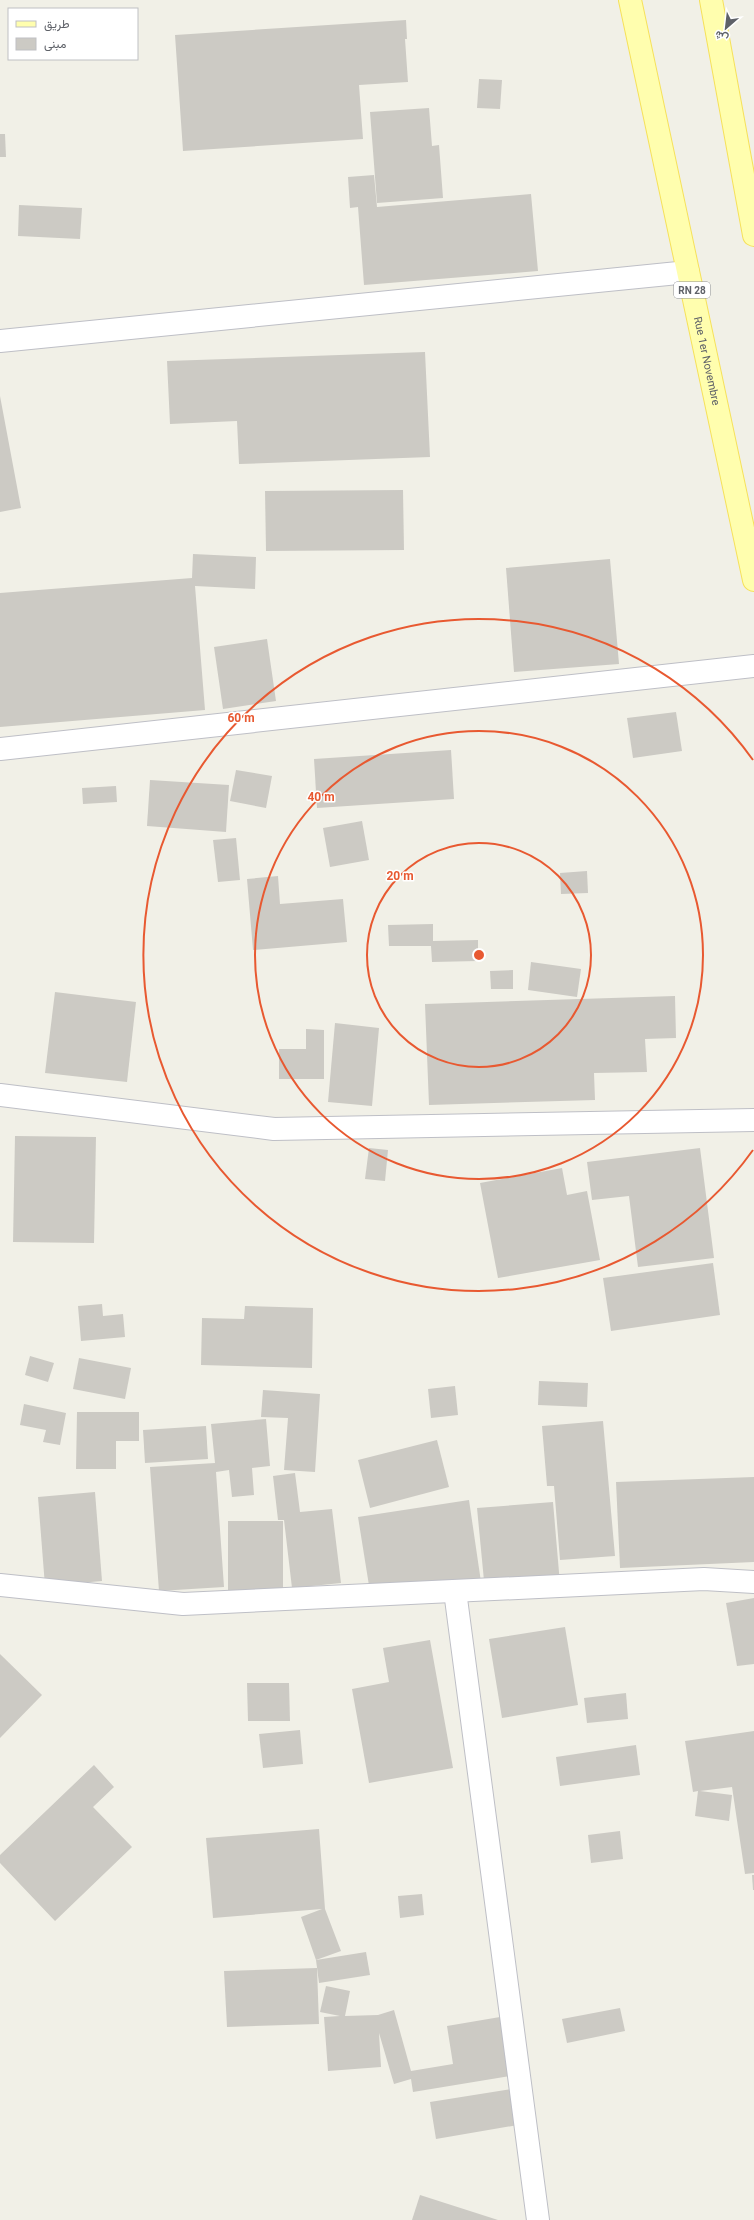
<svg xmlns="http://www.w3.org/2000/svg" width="754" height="2220" viewBox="0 0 754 2220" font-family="Roboto,Vazirmatn,sans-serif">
<rect width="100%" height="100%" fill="#f1f0e7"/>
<g fill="#cccac4">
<polygon points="406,20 407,39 405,39 408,82 359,85 363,139 183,151 175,35"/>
<polygon points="479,79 502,80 500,109 477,108"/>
<polygon points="429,108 432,146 439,145 443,198 377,203 370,112"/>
<polygon points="0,134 5,134 6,157 0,157"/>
<polygon points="374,175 377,207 531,194 538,271 364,285 358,207 350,208 348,177"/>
<polygon points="19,205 82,208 80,239 18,236"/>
<polygon points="425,352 430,457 239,464 237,421 170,424 167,361"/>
<polygon points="0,396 21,508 0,512"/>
<polygon points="403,490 404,550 266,551 265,491"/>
<polygon points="193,554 256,557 255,589 195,586 205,710 0,727 0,593 192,578"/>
<polygon points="610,559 619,664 514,672 506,568"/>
<polygon points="267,639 276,701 223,709 214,647"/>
<polygon points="676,712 682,751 633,758 627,718"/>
<polygon points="451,750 454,799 317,808 314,759"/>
<polygon points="236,770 272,776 266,808 230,801"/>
<polygon points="150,780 229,785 226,832 147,826"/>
<polygon points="116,786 117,802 83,804 82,788"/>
<polygon points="362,821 369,860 330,867 323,828"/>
<polygon points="236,838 240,880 218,882 213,840"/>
<polygon points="587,871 588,893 561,894 560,873"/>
<polygon points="278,876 280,904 343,899 347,942 253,950 247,879"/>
<polygon points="433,924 433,941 478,940 478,961 432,962 431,946 389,946 388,925"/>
<polygon points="531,962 581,969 577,997 528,990"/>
<polygon points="513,970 513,989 491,989 490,971"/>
<polygon points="55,992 136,1002 127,1082 45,1073"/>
<polygon points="675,996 676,1038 645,1039 647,1072 594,1073 595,1100 429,1105 425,1004"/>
<polygon points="335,1023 379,1028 372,1106 328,1102"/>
<polygon points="306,1029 324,1030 324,1079 279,1079 279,1049 306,1049"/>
<polygon points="15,1136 96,1137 94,1243 13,1242"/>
<polygon points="369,1148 388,1150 385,1181 365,1179"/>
<polygon points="700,1148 714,1258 638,1267 629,1196 592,1200 587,1162"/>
<polygon points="562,1168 567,1195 587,1191 600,1260 498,1278 480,1183"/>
<polygon points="713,1263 720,1315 611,1331 603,1278"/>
<polygon points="102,1304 103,1316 123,1314 125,1337 81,1341 78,1306"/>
<polygon points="245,1306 313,1308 312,1368 201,1365 202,1318 244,1319"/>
<polygon points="30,1356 54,1363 48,1382 25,1375"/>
<polygon points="79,1358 131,1368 125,1399 73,1389"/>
<polygon points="539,1381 588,1383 587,1407 538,1405"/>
<polygon points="455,1386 458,1415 431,1418 428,1389"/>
<polygon points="263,1390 320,1394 315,1472 284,1470 288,1418 261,1417"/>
<polygon points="24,1404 66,1413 60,1445 43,1442 46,1430 20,1425"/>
<polygon points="77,1412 139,1412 139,1441 116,1441 116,1469 76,1469"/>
<polygon points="266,1419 270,1466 252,1468 254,1495 232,1497 229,1470 216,1472 224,1587 159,1591 150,1467 215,1463 211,1424"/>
<polygon points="603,1421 615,1556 560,1560 554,1486 547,1486 542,1426"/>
<polygon points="206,1426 208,1459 145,1463 143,1430"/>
<polygon points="437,1440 449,1487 370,1508 358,1460"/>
<polygon points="295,1473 300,1512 332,1509 341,1583 292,1588 284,1520 278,1520 273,1476"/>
<polygon points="754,1477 754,1562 620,1568 616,1482"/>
<polygon points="95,1492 102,1581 45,1586 38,1497"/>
<polygon points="469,1500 481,1582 371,1598 358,1517"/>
<polygon points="553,1502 560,1584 485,1591 477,1508"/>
<rect x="228" y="1521" width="55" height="73"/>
<polygon points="754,1598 754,1664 737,1666 726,1603"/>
<polygon points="565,1627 578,1705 502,1718 489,1639"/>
<polygon points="430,1640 453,1768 369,1783 352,1689 389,1682 383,1648"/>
<polygon points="0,1654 42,1695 0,1738"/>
<polygon points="247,1683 289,1683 290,1721 248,1721"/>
<polygon points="626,1693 628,1719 587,1723 584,1698"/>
<polygon points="300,1730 303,1764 263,1768 259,1734"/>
<polygon points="754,1731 754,1873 745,1874 732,1787 700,1791 732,1795 729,1821 695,1816 698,1791 693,1792 685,1741"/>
<polygon points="636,1745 640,1775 560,1786 556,1757"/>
<polygon points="94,1765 114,1787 93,1807 132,1847 55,1921 0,1863 0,1855"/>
<polygon points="319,1829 325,1909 341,1951 316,1960 301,1917 322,1909 213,1918 206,1838"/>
<polygon points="620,1831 623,1859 591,1863 588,1835"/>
<polygon points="752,1875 754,1875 754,1890 753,1890"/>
<polygon points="422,1894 424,1915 400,1918 398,1896"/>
<polygon points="366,1952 370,1975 319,1983 316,1960"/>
<polygon points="317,1968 319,2024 227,2027 224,1971"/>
<polygon points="326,1986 350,1991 345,2016 378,2015 394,2010 411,2071 453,2064 447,2026 500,2017 510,2076 413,2092 411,2079 394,2084 379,2033 381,2067 328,2071 324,2017 340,2016 320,2012"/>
<polygon points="620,2008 625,2031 567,2043 562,2019"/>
<polygon points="511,2089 518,2125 436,2139 430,2102"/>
<polygon points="420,2195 498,2220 412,2220"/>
</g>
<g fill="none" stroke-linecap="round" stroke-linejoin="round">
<defs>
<g id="street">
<polyline points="0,341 688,272"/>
<polyline points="0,749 754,666"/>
<polyline points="0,1095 274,1129 754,1120"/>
<polyline points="0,1585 183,1604 704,1579 754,1582"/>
<polyline points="455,1591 538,2220"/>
</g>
<g id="primary">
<path id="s1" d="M 630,0 L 754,580"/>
<polyline points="711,0 754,235"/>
</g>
</defs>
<use href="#street" stroke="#bebfc6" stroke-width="24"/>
<use href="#primary" stroke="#f6e15b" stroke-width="24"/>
<use href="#street" stroke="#fff" stroke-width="22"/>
<use href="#primary" stroke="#fffeae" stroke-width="22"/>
</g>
<g fill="none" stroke="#e85931" stroke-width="2">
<circle cx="479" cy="955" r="112"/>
<circle cx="479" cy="955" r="224"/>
<path d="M753 1150A336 336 0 1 1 753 760"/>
</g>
<g text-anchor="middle" stroke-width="3" stroke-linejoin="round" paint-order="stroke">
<rect fill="#fff" stroke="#8e9095" stroke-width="1" x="674" y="282" width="36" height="16" rx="3"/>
<g font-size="10" font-weight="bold" fill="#5e6168">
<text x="692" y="294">RN 28</text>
</g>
<g font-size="11" fill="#5e6168" stroke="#fff">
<text dy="4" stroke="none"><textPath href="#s1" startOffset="369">Rue 1er Novembre</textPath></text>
</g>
</g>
<circle cx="479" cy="955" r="6" fill="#e85931" stroke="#fff" stroke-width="2"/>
<g font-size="12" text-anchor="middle" font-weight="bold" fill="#e85931" stroke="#fff" stroke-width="3" stroke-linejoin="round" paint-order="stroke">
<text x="241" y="722">60 m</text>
<text x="321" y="801">40 m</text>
<text x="400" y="880">20 m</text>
</g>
<rect x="8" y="8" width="130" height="52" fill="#ffffff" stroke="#bfc0c3"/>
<rect x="16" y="21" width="20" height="6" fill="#fffeae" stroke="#bfc0c3"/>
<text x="44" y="28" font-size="12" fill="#5e6168">طريق</text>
<rect x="16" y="38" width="20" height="12" fill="#cccac4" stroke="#bfc0c3"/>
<text x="44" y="48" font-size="12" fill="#5e6168">مبنى</text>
<g transform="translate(726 28) rotate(208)" stroke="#ffffff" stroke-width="3" paint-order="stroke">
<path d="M0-3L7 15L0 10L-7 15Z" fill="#5e6168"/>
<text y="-6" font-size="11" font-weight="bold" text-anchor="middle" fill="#5e6168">ش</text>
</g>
</svg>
